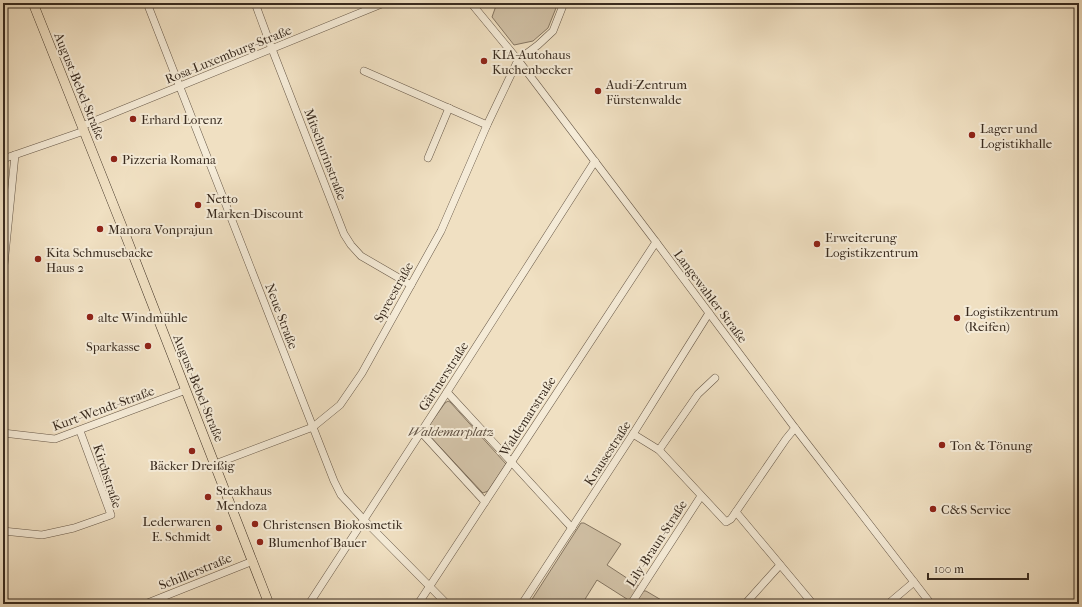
<svg xmlns="http://www.w3.org/2000/svg" width="1082" height="607" viewBox="0 0 1082 607" font-family="'IM FELL French Canon',serif">
<rect width="100%" height="100%" fill="#f0e0c2"/>
<filter id="stains"><feTurbulence type="fractalNoise" baseFrequency=".005" numOctaves="4"/><feColorMatrix values="0 0 0 0 .2 0 0 0 0 .09 0 0 0 0 .02 0 0 0 .5 -.17"/></filter>
<radialGradient id="worn" r=".72"><stop offset=".6" stop-color="#630" stop-opacity="0"/><stop offset="1" stop-color="#630" stop-opacity=".3"/></radialGradient>
<g fill="#d1c1a6" stroke="#857662">
<polygon points="497,3 558,3 548,28 533,41 514,45 492,17"/>
<polygon points="448,401 450,402 506,464 488,491 483,493 481,491 425,431 445,403"/>
<polygon points="581,523 584,523 621,544 607,565 639,586 630,601 597,580 582,604 529,604"/>
<polygon points="642,591 646,591 668,604 636,604 635,602"/>
</g>
<g fill="none" stroke-linecap="round" stroke-linejoin="round">
<defs>
<g id="minor">
<polyline points="147,3 334,481 341,495 364,520 447,604"/>
<polyline points="255,3 272,49 344,234 351,245 361,256 411,285"/>
<polyline points="471,3 518,60 656,242 795,428 931,604"/>
<polyline points="364,71 487,125"/>
<polyline points="82,126 384,3"/>
<polyline points="428,158 449,108"/>
<polyline points="3,159 84,131"/>
<polyline points="3,275 15,155"/>
<polyline points="447,392 572,528"/>
<polyline points="421,432 485,502"/>
<polyline points="3,433 55,439 186,390"/>
<polyline points="633,434 659,450 726,522 731,519 786,439 795,428"/>
<polyline points="659,450 698,394 715,378"/>
<polyline points="215,464 313,427 340,405 362,373 441,231 487,125 518,60 538,45 553,31 564,3"/>
<polyline points="736,512 813,604"/>
<polyline points="3,531 42,535 74,528 111,515 80,431"/>
<polyline points="145,604 253,561"/>
<polyline points="309,604 447,392 595,161"/>
<polyline points="418,604 656,242"/>
<polyline points="522,604 633,434 709,313"/>
<polyline points="631,604 701,496"/>
<polyline points="745,604 780,565"/>
<polyline points="888,604 914,582"/>
</g>
<polyline id="major" points="33,3 125,234 269,604"/>
</defs>
<use href="#minor" stroke="#675848" stroke-width="8"/>
<use href="#major" stroke="#392b1f" stroke-width="10"/>
<use href="#minor" stroke="#f5ebd7" stroke-width="7"/>
<use href="#major" stroke="#f0e0c2" stroke-width="9"/>
</g>
<g fill="#8f2418" stroke="#f5ebd7" stroke-width="1.5">
<circle cx="484" cy="61" r="4"/>
<circle cx="598" cy="91" r="4"/>
<circle cx="133" cy="119" r="4"/>
<circle cx="972" cy="135" r="4"/>
<circle cx="114" cy="159" r="4"/>
<circle cx="198" cy="205" r="4"/>
<circle cx="100" cy="229" r="4"/>
<circle cx="817" cy="244" r="4"/>
<circle cx="38" cy="259" r="4"/>
<circle cx="90" cy="317" r="4"/>
<circle cx="957" cy="318" r="4"/>
<circle cx="148" cy="346" r="4"/>
<circle cx="942" cy="445" r="4"/>
<circle cx="192" cy="451" r="4"/>
<circle cx="208" cy="497" r="4"/>
<circle cx="933" cy="509" r="4"/>
<circle cx="255" cy="524" r="4"/>
<circle cx="219" cy="528" r="4"/>
<circle cx="260" cy="542" r="4"/>
</g>
<g text-anchor="middle" stroke-width="4" stroke-linejoin="round" paint-order="stroke">
<g font-size="13" fill="#392b1f" stroke="#f5ebd7">
<text transform="translate(228 54) rotate(-22)" y="5">Rosa-Luxemburg-Straße</text>
<text transform="translate(80 86) rotate(68)" y="5">August-Bebel-Straße</text>
<text transform="translate(326 154) rotate(69)" y="5">Mitschurinstraße</text>
<text transform="translate(393 292) rotate(-61)" y="5">Spreestraße</text>
<text transform="translate(711 296) rotate(53)" y="5">Langewahler Straße</text>
<text transform="translate(282 316) rotate(69)" y="5">Neue Straße</text>
<text transform="translate(443 376) rotate(-57)" y="5">Gärtnerstraße</text>
<text transform="translate(199 388) rotate(68)" y="5">August-Bebel-Straße</text>
<text transform="translate(103 408) rotate(-20)" y="5">Kurt-Wendt-Straße</text>
<text transform="translate(527 416) rotate(-57)" y="5">Waldemarstraße</text>
<text transform="translate(607 453) rotate(-57)" y="5">Krausestraße</text>
<text transform="translate(108 476) rotate(72)" y="5">Kirchstraße</text>
<text transform="translate(656 543) rotate(-57)" y="5">Lily-Braun-Straße</text>
<text transform="translate(195 571) rotate(-22)" y="5">Schillerstraße</text>
</g>
<g font-size="13" fill="#392b1f" stroke="#f5ebd7" text-anchor="start">
<text x="492" y="59">KIA-Autohaus<tspan x="492" dy="15">Kuchenbecker</tspan></text>
<text x="606" y="89">Audi-Zentrum<tspan x="606" dy="15">Fürstenwalde</tspan></text>
<text x="141" y="124">Erhard Lorenz</text>
<text x="980" y="133">Lager und<tspan x="980" dy="15">Logistikhalle</tspan></text>
<text x="122" y="164">Pizzeria Romana</text>
<text x="206" y="203">Netto<tspan x="206" dy="15">Marken-Discount</tspan></text>
<text x="108" y="234">Manora Vonprajun</text>
<text x="825" y="242">Erweiterung<tspan x="825" dy="15">Logistikzentrum</tspan></text>
<text x="46" y="257">Kita Schmusebacke<tspan x="46" dy="15">Haus 2</tspan></text>
<text x="965" y="316">Logistikzentrum<tspan x="965" dy="15">(Reifen)</tspan></text>
<text x="98" y="322">alte Windmühle</text>
<text x="140" y="351" text-anchor="end">Sparkasse</text>
<text x="950" y="450">Ton &amp; Tönung</text>
<text x="192" y="470" text-anchor="middle">Bäcker Dreißig</text>
<text x="216" y="495">Steakhaus<tspan x="216" dy="15">Mendoza</tspan></text>
<text x="941" y="514">C&amp;S Service</text>
<text x="211" y="526" text-anchor="end">Lederwaren<tspan x="211" dy="15">E. Schmidt</tspan></text>
<text x="263" y="529">Christensen Biokosmetik</text>
<text x="268" y="547">Blumenhof Bauer</text>
</g>
<g font-size="13" font-style="italic" fill="#5f5041" stroke="#f5ebd7">
<text x="451" y="436">Waldemarplatz</text>
</g>
</g>
<rect width="1082" height="607" fill="none" stroke="#f0e0c2" stroke-width="16"/>
<rect x="4" y="4" width="1074" height="599" fill="none" stroke="#392b1f" stroke-width="2"/>
<rect x="8" y="8" width="1066" height="591" fill="none" stroke="#392b1f"/>
<path d="M928 573v6h100v-6" fill="none" stroke="#392b1f" stroke-width="2"/>
<text x="934" y="573" font-size="12" fill="#392b1f" stroke="#f5ebd7" stroke-width="3" paint-order="stroke">100 m</text>
<rect width="100%" height="100%" filter="url(#stains)"/>
<rect width="100%" height="100%" fill="url(#worn)"/>
</svg>
